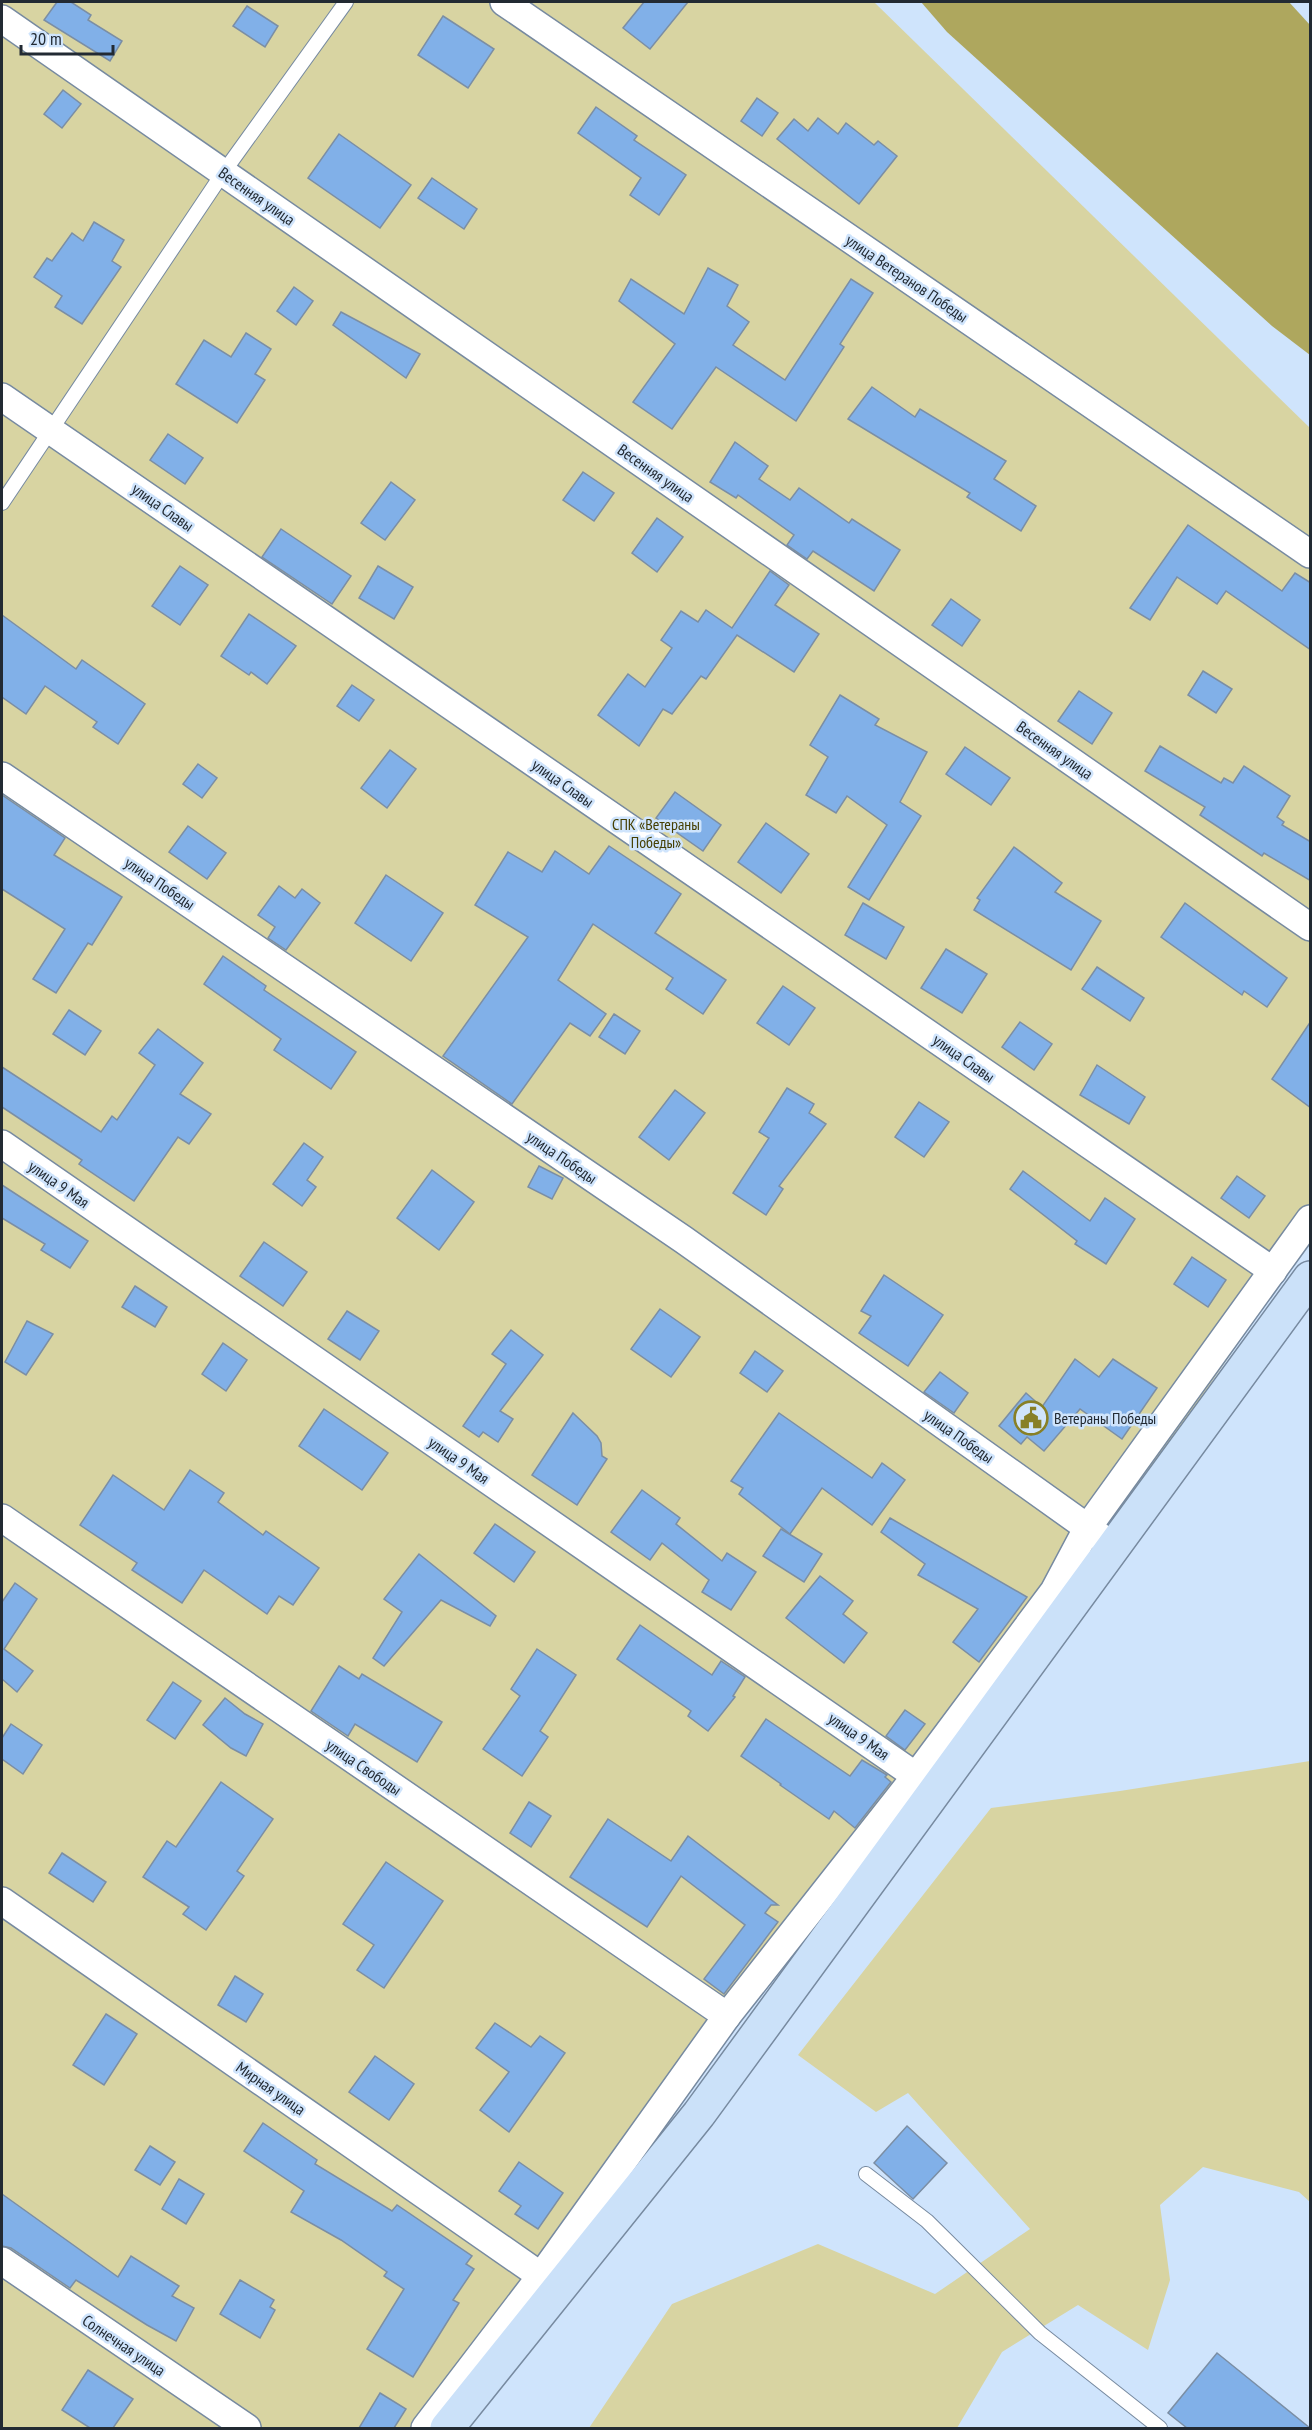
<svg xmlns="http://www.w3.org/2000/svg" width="1312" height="2430" viewBox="0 0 1312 2430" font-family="'PT Sans Narrow',sans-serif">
<rect width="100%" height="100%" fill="#cfe4fc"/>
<g fill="#d8d4a2">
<polygon points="2,2 874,2 1310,428 1310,1239 1162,1454 410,2428 2,2428"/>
<polygon points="1310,1761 1310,2202 1299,2192 1203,2167 1160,2205 1170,2280 1148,2350 1078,2305 1002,2352 957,2428 589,2428 672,2304 818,2244 935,2294 1030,2229 908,2093 876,2112 798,2055 991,1808 1120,1791"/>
</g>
<polygon fill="#aea75e" points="921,2 1289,2 1310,25 1310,355 1272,326 947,32"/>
<g fill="#81b0e8" stroke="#7b8ea4" stroke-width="1.5">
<polygon points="57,2 71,2 91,15 88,20 122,41 110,61 44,20"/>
<polygon points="644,2 688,2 650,49 623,28"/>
<polygon points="247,6 278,26 265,47 233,26"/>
<polygon points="443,16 494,49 468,88 418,55"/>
<polygon points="63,90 81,104 62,128 44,114"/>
<polygon points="757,98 778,113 762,136 741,121"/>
<polygon points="596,107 637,136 634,140 686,175 659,215 630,195 641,178 578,133"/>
<polygon points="818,118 838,134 846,123 874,145 878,141 897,156 859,204 777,139 794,119 808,131"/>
<polygon points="339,134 411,185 380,228 308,178"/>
<polygon points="432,178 477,209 464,229 418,198"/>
<polygon points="94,222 124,240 112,261 121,267 82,324 55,307 62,296 34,277 47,258 52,261 72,233 83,241"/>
<polygon points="708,268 738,285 727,306 749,322 733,345 785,380 851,279 873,293 840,344 844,347 796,421 716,367 672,429 633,402 675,344 619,301 631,279 684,314"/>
<polygon points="294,287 313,301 296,325 277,311"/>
<polygon points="341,312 420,354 406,378 333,325"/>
<polygon points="246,333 271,349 255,374 265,380 237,423 176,384 204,340 231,357"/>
<polygon points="872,387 915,417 920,409 1006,461 994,479 1036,506 1021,531 967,497 970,493 848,419"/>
<polygon points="168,434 203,458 185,484 150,460"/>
<polygon points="735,442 768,466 759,479 790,500 799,488 849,523 852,519 900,550 874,591 813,551 807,559 787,545 794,535 738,495 736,498 710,482"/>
<polygon points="583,472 614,493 594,521 563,500"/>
<polygon points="391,482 415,500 385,540 361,523"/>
<polygon points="657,518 683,537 657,572 632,553"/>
<polygon points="1188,525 1282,591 1295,573 1311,583 1311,650 1226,591 1217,604 1177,577 1150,620 1130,608"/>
<polygon points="281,529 351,576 332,604 262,557"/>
<polygon points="180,566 208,585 180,625 152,606"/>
<polygon points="378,566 413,587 394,619 359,598"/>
<polygon points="770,571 789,585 775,605 819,634 794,672 737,635 706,679 701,676 672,714 663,709 639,746 598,715 628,674 645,687 672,648 661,640 681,611 698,622 706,610 732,628"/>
<polygon points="951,599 980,620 962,646 932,625"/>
<polygon points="249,614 296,646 267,684 251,672 249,675 221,656"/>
<polygon points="2,615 76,669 82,660 145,704 118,744 93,727 97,722 45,686 26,714 2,697"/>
<polygon points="1203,671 1232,689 1216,713 1188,695"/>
<polygon points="352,685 374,700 359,721 337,706"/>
<polygon points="1079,691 1112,713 1092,744 1058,721"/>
<polygon points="840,695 879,719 875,725 927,752 900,802 921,816 869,900 848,887 887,825 847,796 836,813 806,795 828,757 810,745"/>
<polygon points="1160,746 1221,783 1224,778 1233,783 1244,766 1290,796 1277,817 1284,822 1282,825 1311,842 1311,881 1264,853 1262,856 1200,815 1205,807 1145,771"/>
<polygon points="965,747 1010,778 991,805 946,774"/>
<polygon points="390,750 416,769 387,808 361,788"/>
<polygon points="198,764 217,778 202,798 183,784"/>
<polygon points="675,792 721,825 703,851 656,818"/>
<polygon points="2,795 65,838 54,855 122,897 92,945 88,943 56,993 33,979 65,929 2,889"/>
<polygon points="766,823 809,854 781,893 738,862"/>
<polygon points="188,826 226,853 207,879 169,852"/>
<polygon points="609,846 681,894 655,933 726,980 703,1014 666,989 673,978 593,924 558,980 606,1014 590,1036 570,1023 512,1104 443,1056 528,937 475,905 508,852 542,872 555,851 589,874"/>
<polygon points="1014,847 1062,883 1055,892 1101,921 1071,970 974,910 980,900 977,898"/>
<polygon points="386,875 443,913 411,961 355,923"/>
<polygon points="279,886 295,898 302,889 320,903 286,950 268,938 275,927 258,915"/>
<polygon points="863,903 904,927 886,959 845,935"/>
<polygon points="1185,903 1287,978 1267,1007 1244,991 1242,995 1161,937"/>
<polygon points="946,949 987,974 962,1013 921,988"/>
<polygon points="223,956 266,986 264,990 356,1052 331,1089 274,1050 281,1039 204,984"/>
<polygon points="1097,967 1144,998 1130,1021 1082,989"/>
<polygon points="783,986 815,1008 789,1045 757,1023"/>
<polygon points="69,1010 101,1031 85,1055 53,1034"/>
<polygon points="614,1014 640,1031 625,1054 599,1037"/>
<polygon points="1311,1021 1311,1108 1272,1079"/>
<polygon points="1020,1022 1052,1044 1034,1070 1002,1047"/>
<polygon points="158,1029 203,1063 180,1094 211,1114 189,1144 178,1137 134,1201 79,1164 82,1160 2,1107 2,1067 101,1132 112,1116 117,1120 155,1065 139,1053"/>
<polygon points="1097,1065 1145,1097 1129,1124 1080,1095"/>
<polygon points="787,1088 814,1104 809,1113 826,1124 779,1186 783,1189 766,1215 733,1193 769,1138 759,1132"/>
<polygon points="675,1090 705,1113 669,1160 639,1137"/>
<polygon points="919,1102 949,1122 924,1157 895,1137"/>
<polygon points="304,1143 323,1157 307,1180 316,1187 302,1206 273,1184"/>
<polygon points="539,1166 563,1178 552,1199 528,1187"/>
<polygon points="432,1170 474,1202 439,1250 397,1218"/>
<polygon points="1023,1171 1090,1221 1105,1198 1135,1219 1106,1264 1075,1244 1077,1241 1010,1189"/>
<polygon points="1237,1176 1265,1196 1249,1218 1221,1198"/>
<polygon points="2,1185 88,1241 70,1268 41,1250 45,1244 2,1218"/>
<polygon points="264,1242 307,1272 283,1306 240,1276"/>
<polygon points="1192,1257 1226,1280 1208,1307 1174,1284"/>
<polygon points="884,1275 943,1315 908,1366 859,1333 871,1316 861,1311"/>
<polygon points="135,1286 167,1307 155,1327 122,1307"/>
<polygon points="660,1309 700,1337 671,1377 631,1349"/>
<polygon points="347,1311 379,1331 360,1360 328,1339"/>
<polygon points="27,1321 53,1334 26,1375 5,1362"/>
<polygon points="511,1330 543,1355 500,1411 513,1419 498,1442 483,1432 479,1437 463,1426 506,1364 492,1354"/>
<polygon points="223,1343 247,1360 226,1391 202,1374"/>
<polygon points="755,1351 783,1371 767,1392 740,1373"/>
<polygon points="1075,1359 1099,1377 1113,1359 1157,1388 1122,1439 1080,1409 1044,1451 1027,1437 1021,1444 999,1426 1026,1393 1042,1407"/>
<polygon points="940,1372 968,1393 954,1413 924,1392"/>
<polygon points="324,1409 388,1453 362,1490 299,1446"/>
<polygon points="573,1413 597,1436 601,1443 602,1456 607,1459 577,1505 532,1475"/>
<polygon points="779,1413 872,1478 882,1463 905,1480 872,1525 822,1488 790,1534 739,1494 743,1488 731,1481"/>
<polygon points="190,1470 224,1493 218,1502 263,1535 266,1531 319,1568 293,1605 279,1596 267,1614 204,1570 182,1603 132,1570 137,1563 80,1525 113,1475 164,1510"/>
<polygon points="642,1490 680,1518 676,1524 722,1561 727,1553 756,1572 731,1610 702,1592 709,1580 662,1543 650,1560 611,1532"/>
<polygon points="890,1518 1027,1597 979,1662 953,1642 978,1609 918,1575 925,1564 881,1532"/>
<polygon points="495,1524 535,1552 514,1582 474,1553"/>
<polygon points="781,1529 822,1554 804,1582 763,1556"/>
<polygon points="419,1554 496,1616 490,1626 441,1600 384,1666 373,1658 402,1612 384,1599"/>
<polygon points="820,1576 853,1601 843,1614 867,1633 844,1663 786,1618"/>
<polygon points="15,1583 37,1599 4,1649 33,1671 17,1692 2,1679 2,1602"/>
<polygon points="640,1625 712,1675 721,1661 745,1677 733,1696 735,1697 708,1731 688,1716 691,1711 617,1659"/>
<polygon points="537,1649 576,1675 540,1731 548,1737 522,1776 483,1749 520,1696 511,1689"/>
<polygon points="339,1666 359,1679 362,1674 442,1722 417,1762 355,1724 348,1736 311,1711"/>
<polygon points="173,1682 201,1701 175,1739 147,1720"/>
<polygon points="225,1698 245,1714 263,1724 246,1756 231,1748 203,1725"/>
<polygon points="905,1710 925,1724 905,1750 886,1736"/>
<polygon points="766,1719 850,1776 862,1760 887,1775 885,1777 891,1782 855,1828 834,1811 829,1819 780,1785 781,1784 741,1756"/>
<polygon points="11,1724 42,1745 23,1774 2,1759 2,1738"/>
<polygon points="221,1782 273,1819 237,1871 244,1876 206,1930 183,1914 189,1907 143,1877 167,1841 176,1847"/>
<polygon points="529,1802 551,1816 531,1847 510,1833"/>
<polygon points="608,1819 671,1861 688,1836 778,1905 771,1905 765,1913 778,1922 724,1994 704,1979 745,1925 681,1876 647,1927 570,1877"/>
<polygon points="62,1853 106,1882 93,1902 49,1873"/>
<polygon points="386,1862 443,1901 384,1988 357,1970 374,1945 343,1924"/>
<polygon points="235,1976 263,1994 246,2022 218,2005"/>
<polygon points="106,2014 137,2034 104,2085 73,2065"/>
<polygon points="495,2023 531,2047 540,2036 565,2053 509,2132 480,2110 509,2072 476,2048"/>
<polygon points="375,2056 414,2084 389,2120 349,2092"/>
<polygon points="263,2123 317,2160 315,2164 392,2211 397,2205 472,2256 466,2264 474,2269 453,2300 459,2303 413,2377 367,2349 404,2289 384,2276 387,2272 341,2240 291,2212 304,2191 244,2151"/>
<polygon points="907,2126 947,2163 913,2199 874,2163"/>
<polygon points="150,2146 175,2162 160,2185 135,2170"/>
<polygon points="519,2162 563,2193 538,2229 515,2214 521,2206 499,2191"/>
<polygon points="179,2179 204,2194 186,2224 162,2209"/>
<polygon points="2,2194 118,2277 131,2256 179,2286 172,2296 194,2308 176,2341 147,2325 76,2280 70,2288 11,2248 2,2246"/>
<polygon points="240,2280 274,2300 270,2307 275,2310 260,2338 220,2314"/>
<polygon points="1217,2353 1310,2428 1187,2428 1168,2413"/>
<polygon points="88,2370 133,2399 113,2428 90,2428 62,2410"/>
<polygon points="380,2393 406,2409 394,2428 359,2428"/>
</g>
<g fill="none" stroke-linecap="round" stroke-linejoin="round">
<defs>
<g id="lane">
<polyline points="2,503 223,173 346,2"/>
<polyline points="866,2174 927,2221 1040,2333 1160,2428"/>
</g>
<g id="street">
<polyline points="504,2 1310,554"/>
<polyline points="2,19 1310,927"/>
<polyline points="2,397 1273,1271"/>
<polyline points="2,776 684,1240 1102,1538"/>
<polyline points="2,1144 916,1776"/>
<polyline points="2,1518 727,2016"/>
<polyline points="2,1901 541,2276"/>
<polyline points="2,2261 247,2428"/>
<polyline points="425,2428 541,2276 727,2016 916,1776 1054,1591 1088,1527 1310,1219"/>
</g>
<polyline id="secondary" points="447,2428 699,2114 1310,1278"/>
</defs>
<use href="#lane" stroke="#778aa0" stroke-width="16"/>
<use href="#street" stroke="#778aa0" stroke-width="30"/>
<use href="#secondary" stroke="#778aa0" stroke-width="36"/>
<use href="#lane" stroke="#fff" stroke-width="14"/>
<use href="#street" stroke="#fff" stroke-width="27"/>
<use href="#secondary" stroke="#cbe1f9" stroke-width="33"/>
</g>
<defs>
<symbol id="civic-ring" viewBox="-11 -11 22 22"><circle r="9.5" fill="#cfe4fc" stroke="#888027" stroke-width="1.5"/><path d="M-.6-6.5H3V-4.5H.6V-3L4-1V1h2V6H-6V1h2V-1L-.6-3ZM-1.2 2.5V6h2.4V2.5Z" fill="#888027"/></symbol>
</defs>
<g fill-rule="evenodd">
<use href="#civic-ring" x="1012" y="1399" width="38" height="38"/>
</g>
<g text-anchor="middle" stroke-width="5" stroke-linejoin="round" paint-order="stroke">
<g font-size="16" fill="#222a33" stroke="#cfe4fc">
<text transform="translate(257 196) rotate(35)" y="6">Весенняя улица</text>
<text transform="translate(907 278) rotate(34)" y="6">улица Ветеранов Победы</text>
<text transform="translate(656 473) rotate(35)" y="6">Весенняя улица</text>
<text transform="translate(163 507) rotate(35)" y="6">улица Славы</text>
<text transform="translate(1055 750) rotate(35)" y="6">Весенняя улица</text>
<text transform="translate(563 783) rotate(35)" y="6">улица Славы</text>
<text transform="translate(160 883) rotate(34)" y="6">улица Победы</text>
<text transform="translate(964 1058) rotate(35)" y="6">улица Славы</text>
<text transform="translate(562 1157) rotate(34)" y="6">улица Победы</text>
<text transform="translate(59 1184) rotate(35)" y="6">улица 9 Мая</text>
<text transform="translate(959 1436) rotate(35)" y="6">улица Победы</text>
<text transform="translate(459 1460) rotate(35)" y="6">улица 9 Мая</text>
<text transform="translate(859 1736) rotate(35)" y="6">улица 9 Мая</text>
<text transform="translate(364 1767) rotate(34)" y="6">улица Свободы</text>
<text transform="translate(271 2088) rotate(35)" y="6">Мирная улица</text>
<text transform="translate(124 2345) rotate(34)" y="6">Солнечная улица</text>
</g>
<g font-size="16" fill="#453f02" stroke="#cfe4fc">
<text x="656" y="830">СПК «Ветераны<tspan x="656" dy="18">Победы»</tspan></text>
</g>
<g font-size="16" fill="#222a33" stroke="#cfe4fc" text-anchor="start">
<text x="1054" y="1424">Ветераны Победы</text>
</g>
</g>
<rect width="1312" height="2430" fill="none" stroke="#222a33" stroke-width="6"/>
<path d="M21 45v9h92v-9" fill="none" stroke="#222a33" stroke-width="3"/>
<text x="30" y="45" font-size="18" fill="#222a33" stroke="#cfe4fc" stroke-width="4.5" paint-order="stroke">20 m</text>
</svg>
